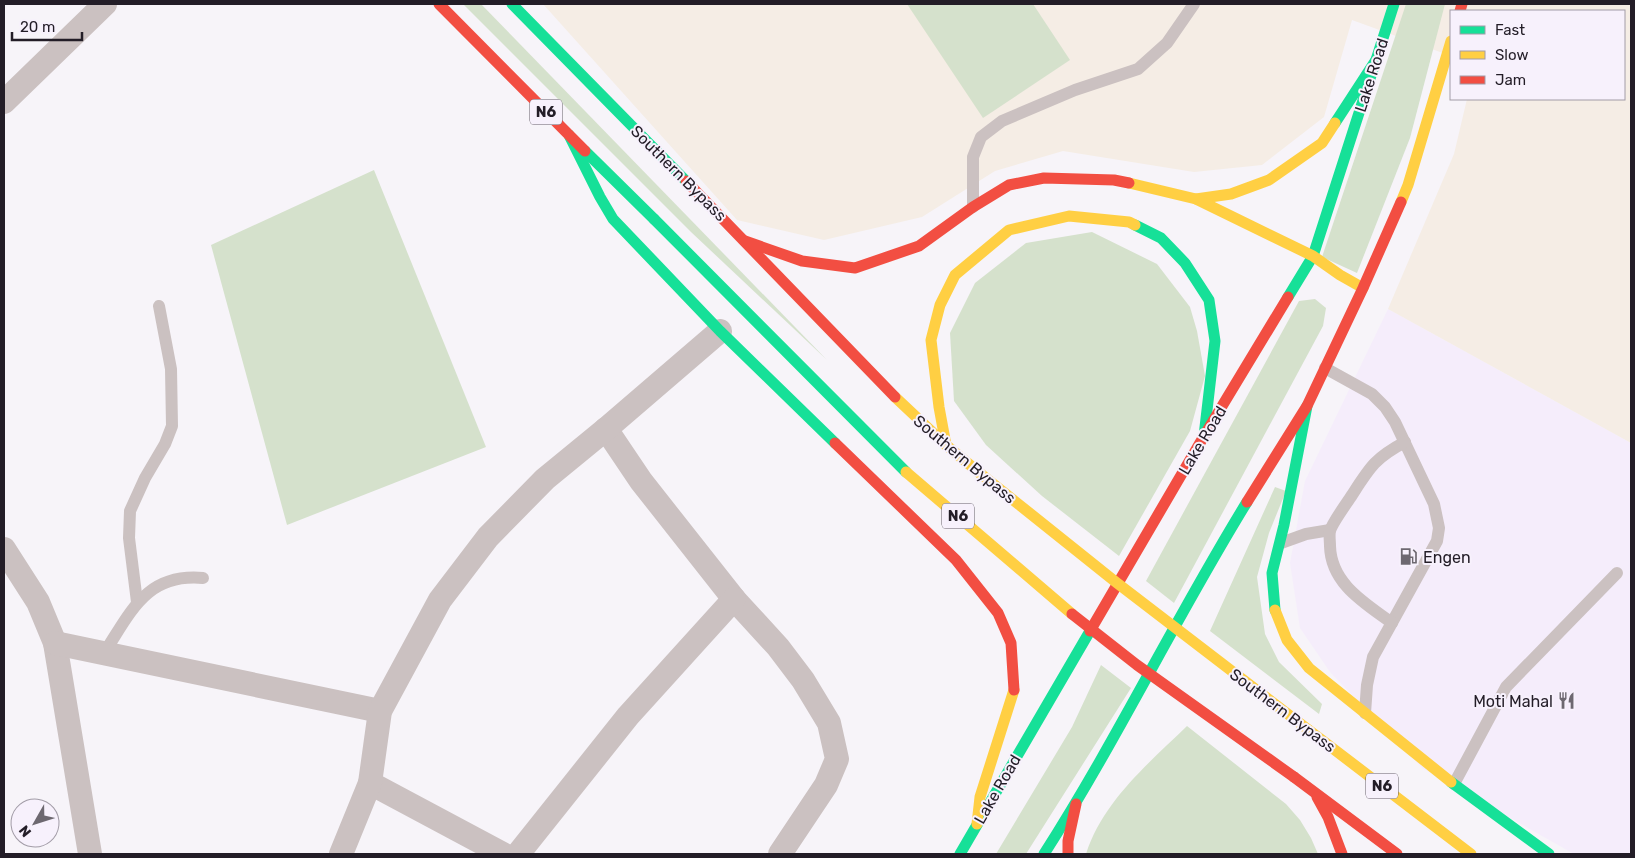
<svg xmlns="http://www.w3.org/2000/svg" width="1635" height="858" viewBox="0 0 1635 858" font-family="Rubik,sans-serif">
<rect width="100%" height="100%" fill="#f7f4f9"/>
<polygon fill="#f5edfb" points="1388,309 1631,443 1631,854 1574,854 1422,768 1330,672 1300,628 1290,563 1305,481"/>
<polygon fill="#f5ede5" points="543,4 1631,4 1631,443 1388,309 1454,154 1467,99 1624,99 1624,11 1451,11 1451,56 1352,20 1324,117 1262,165 1194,172 1063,151 995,171 922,217 824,240 737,220"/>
<g fill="#d5e1cc">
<polygon points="463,4 481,4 827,360 691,232"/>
<polygon points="907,4 1033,4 1070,60 983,118"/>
<polygon points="1406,4 1445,4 1410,138 1357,273 1322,257"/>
<polygon points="374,170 486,447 287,525 211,245"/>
<polygon points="1092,232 1157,264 1190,307 1197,331 1205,376 1190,431 1119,556 1042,496 986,445 954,401 950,333 975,283 1026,243"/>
<polygon points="1315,299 1326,308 1323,326 1174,603 1146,581 1299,301"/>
<polygon points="1275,487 1286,491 1269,533 1257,577 1265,634 1279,662 1322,704 1319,714 1210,631"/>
<polygon points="1101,665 1131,688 1026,854 996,854 1072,727"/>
<path d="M 1187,726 L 1286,804 L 1300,820 L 1311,838 L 1318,854 L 1086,854 C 1103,801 1148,764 1187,726 Z"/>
</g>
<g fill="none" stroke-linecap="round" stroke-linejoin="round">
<g stroke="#cbc1c1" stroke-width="12">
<polyline points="973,207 973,157 981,137 1002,121 1075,90 1138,69 1167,43 1194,4"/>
<polyline points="1325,368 1372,394 1385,407 1395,422 1434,504 1439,528 1437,541 1373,657 1367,685 1365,713"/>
<polyline points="1281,543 1306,534 1330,530"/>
<polyline points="137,602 129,538 130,511 145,478 165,444 172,426 171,369 159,306"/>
<path d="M 1392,623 C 1365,603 1331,584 1330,546 C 1330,541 1329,535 1330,531 C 1332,523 1347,503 1352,495 C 1370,467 1375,458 1405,442"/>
<path d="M 104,653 C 131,612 146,573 203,578"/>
<polyline points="1454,784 1506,687 1617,573"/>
</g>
<g stroke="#cbc1c1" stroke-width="24">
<polyline points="4,102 105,4"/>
<polyline points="606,429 641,481 734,599 778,647 803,680 829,723 837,759 826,785 780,854"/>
<polyline points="4,549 38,602 55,643 90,854"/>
<polyline points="55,643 380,711"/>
<polyline points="370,783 503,854"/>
<polyline points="341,854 370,783 380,711 440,600 488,537 545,479 606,429 720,331"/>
<polyline points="518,854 628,716 734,599"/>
</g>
<g stroke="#16e098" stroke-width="11">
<polyline points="512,4 686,181"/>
<polyline points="1335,123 1376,60"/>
<polyline points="569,135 600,197 613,219 720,331 835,443"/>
<polyline points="585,151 654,219"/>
<polyline points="1135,225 1161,238 1185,263 1209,300 1215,341 1204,436"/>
<polyline points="1288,297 1313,256 1394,4"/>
<polyline points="1275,610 1272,573 1284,525 1307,406"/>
<polyline points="1451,782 1549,854"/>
<polyline points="960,854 1090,631"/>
<path d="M 1044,854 C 1117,740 1176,617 1247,502"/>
</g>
<g stroke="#ffcf43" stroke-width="11">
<polyline points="1129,183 1196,199 1231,194 1269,180 1322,143 1335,123"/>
<polyline points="1196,199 1313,256 1340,275 1363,288"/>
<polyline points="1401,202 1408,185 1451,41"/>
<polyline points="895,397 946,445 982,475"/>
<polyline points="946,445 939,407 931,340 940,305 955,275 1009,230 1069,216 1129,222 1135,225"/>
<polyline points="1275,610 1287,640 1309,668 1451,782"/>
<polyline points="1293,718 1471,854"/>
<polyline points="977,824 980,797 1014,690"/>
</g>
<g stroke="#f24e42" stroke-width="11">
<polyline points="439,4 585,151"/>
<polyline points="1460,11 1462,4"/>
<polyline points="686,181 895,397"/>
<polyline points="745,241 802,261 855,268 919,246 973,207 1009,185 1044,178 1114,180 1129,183"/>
<polyline points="835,443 956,560 998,613 1011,643 1014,690"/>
<polyline points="1247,502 1307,406 1363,288 1401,202"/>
<polyline points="1090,631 1204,436 1288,297"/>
<polyline points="1294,777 1397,854"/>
<polyline points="1317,797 1328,817 1342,854"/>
<polyline points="1068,854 1068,841 1076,804"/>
</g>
<polyline stroke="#16e098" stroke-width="11" points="654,219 906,472"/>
<g stroke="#ffcf43" stroke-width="11">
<polyline points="906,472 1072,614"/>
<polyline points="982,475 1117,583 1293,718"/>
</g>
<polyline stroke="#f24e42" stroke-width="11" points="1072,614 1137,665 1294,777"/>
</g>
<defs>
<symbol id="fuel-bare" viewBox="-9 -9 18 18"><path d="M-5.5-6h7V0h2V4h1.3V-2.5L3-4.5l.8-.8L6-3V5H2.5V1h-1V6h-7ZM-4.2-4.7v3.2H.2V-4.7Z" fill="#6d6870" stroke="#f7f1fc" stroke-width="2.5" paint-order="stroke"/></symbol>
<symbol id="restaurant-bare" viewBox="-9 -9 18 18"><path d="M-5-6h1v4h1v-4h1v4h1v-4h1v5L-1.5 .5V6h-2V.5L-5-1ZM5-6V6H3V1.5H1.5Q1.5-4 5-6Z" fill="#6d6870" stroke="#f7f1fc" stroke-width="2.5" paint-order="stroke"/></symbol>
</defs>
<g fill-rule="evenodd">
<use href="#fuel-bare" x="1396" y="544" width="25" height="25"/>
<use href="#restaurant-bare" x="1554" y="688" width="25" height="25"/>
</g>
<g text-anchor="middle" stroke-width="4" stroke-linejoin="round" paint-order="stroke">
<g fill="#f7f1fc" stroke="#635d67" stroke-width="1">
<rect x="530" y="99.5" width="32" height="25" rx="4"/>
<rect x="942" y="503.5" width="32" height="25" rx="4"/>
<rect x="1366" y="773.5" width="32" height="25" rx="4"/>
</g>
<g font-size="15" font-weight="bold" fill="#231d27">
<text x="546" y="117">N6</text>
<text x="958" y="521">N6</text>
<text x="1382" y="791">N6</text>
</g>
<g font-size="16" fill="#231d27" stroke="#f7f1fc">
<text transform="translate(1371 75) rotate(-72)" y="6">Lake Road</text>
<text transform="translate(679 173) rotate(45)" y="6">Southern Bypass</text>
<text transform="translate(1202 440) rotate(-59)" y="6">Lake Road</text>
<text transform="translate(965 459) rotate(40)" y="6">Southern Bypass</text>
<text transform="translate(1283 710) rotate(37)" y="6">Southern Bypass</text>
<text transform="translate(997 789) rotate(-60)" y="6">Lake Road</text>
</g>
<g font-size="16" fill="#231d27" stroke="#f7f1fc" text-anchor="start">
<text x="1423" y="563">Engen</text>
<text x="1553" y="707" text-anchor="end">Moti Mahal</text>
</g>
</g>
<rect width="1635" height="858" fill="none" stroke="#231d27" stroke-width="10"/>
<rect x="1450" y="10" width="175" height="90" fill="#f7f1fc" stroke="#a29ca7"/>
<rect x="1460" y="26" width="25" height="8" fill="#16e098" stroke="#a29ca7"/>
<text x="1495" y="35" font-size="15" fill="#231d27">Fast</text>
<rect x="1460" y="51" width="25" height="8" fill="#ffcf43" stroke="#a29ca7"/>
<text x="1495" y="60" font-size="15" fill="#231d27">Slow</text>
<rect x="1460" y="76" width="25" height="8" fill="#f24e42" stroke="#a29ca7"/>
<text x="1495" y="85" font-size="15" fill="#231d27">Jam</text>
<g transform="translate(35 823) rotate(231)"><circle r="24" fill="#f7f1fc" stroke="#a29ca7"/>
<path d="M0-4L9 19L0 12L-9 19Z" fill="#6d6870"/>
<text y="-8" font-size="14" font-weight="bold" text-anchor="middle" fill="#231d27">N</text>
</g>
<path d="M12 32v8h70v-8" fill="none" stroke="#231d27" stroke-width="2.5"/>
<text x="20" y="32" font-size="15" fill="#231d27" stroke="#f7f1fc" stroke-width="4" paint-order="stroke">20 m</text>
</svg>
